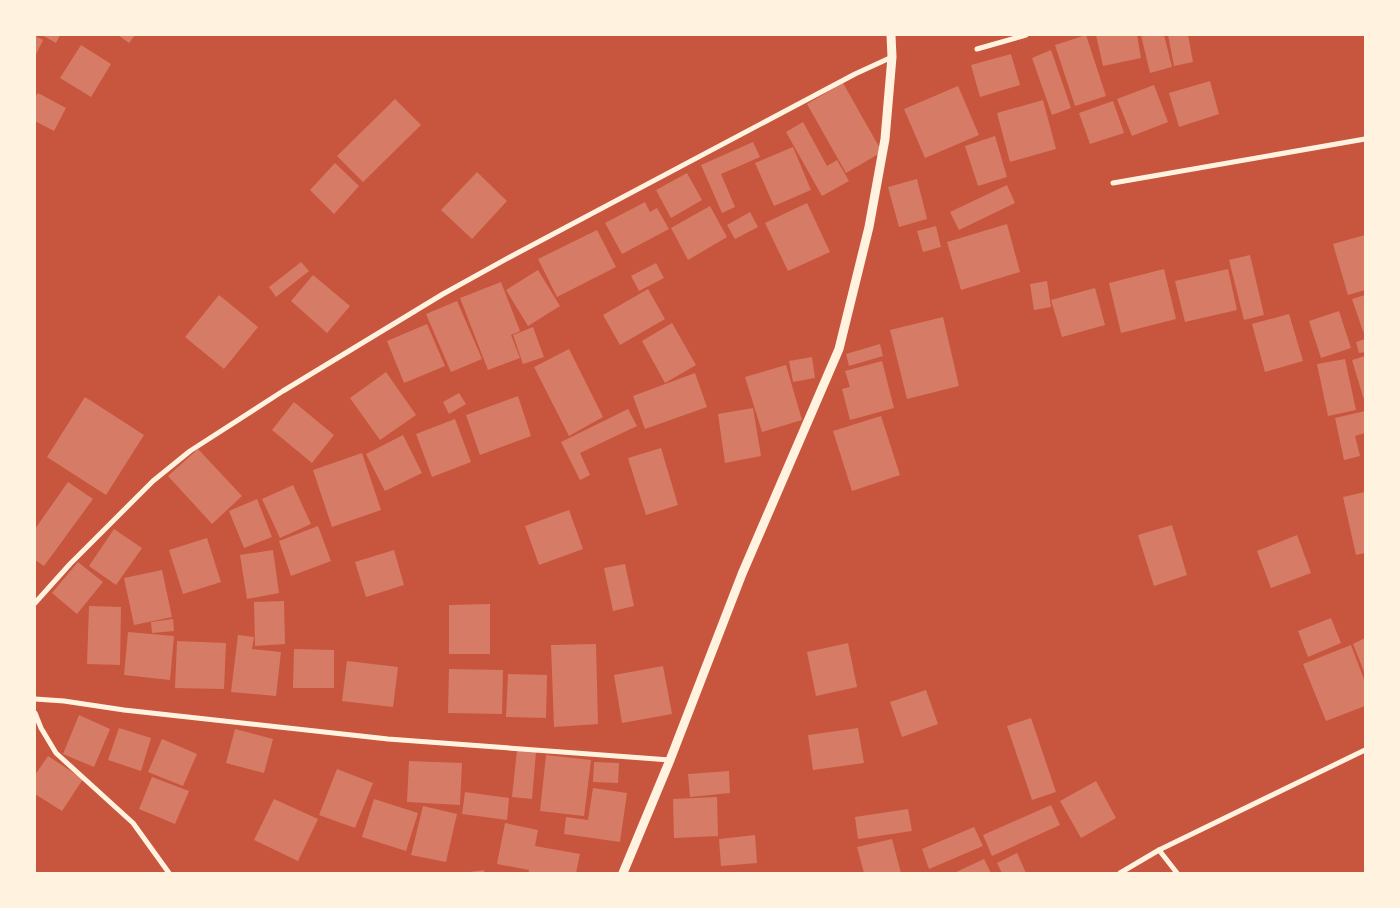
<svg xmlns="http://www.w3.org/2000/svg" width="1400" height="908" viewBox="0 0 1400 908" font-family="'Times New Roman',serif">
<rect width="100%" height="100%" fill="#c8553d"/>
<g fill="#d67c66">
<polygon points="42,35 60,35 56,43"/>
<polygon points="118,35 135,35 129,43"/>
<polygon points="1086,35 1106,96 1075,106 1055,45"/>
<polygon points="1096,35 1137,35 1141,58 1103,66"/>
<polygon points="1141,35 1164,35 1172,67 1150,73"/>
<polygon points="1168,35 1188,35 1193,62 1174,66"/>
<polygon points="35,36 43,40 35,56"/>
<polygon points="81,45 111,64 91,97 60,78"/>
<polygon points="1051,50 1071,108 1052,115 1032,58"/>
<polygon points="1011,54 1020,85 980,97 971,65"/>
<polygon points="1210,81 1219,114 1179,127 1169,93"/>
<polygon points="843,83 882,152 846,173 807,104"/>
<polygon points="1154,85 1168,122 1132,136 1117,99"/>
<polygon points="958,86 979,135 925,158 904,109"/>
<polygon points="38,93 66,108 54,131 35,121 35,97"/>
<polygon points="395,99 421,125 363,182 337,156"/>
<polygon points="1043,100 1056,149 1010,162 997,113"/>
<polygon points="1113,101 1124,133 1090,144 1079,113"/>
<polygon points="803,122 827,166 837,160 849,181 822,196 786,132"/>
<polygon points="995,136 1007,177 978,186 965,146"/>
<polygon points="753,142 760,157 721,174 735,207 722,213 701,165"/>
<polygon points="793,147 811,190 774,206 755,163"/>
<polygon points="335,163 359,186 334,214 310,190"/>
<polygon points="477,172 507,201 472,239 441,210"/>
<polygon points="687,173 702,200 671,218 656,190"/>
<polygon points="917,179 927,219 899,227 888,187"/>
<polygon points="1007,185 1015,203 959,230 950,212"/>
<polygon points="645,202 650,212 657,208 669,229 622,254 605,223"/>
<polygon points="807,203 830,252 788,271 765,223"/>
<polygon points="710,206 727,237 688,260 671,228"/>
<polygon points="750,212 758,227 735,239 727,225"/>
<polygon points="1007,224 1020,272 961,290 947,242"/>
<polygon points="936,226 941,247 923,252 917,231"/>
<polygon points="597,230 616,267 557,297 538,259"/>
<polygon points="1365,235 1365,290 1348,295 1333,244"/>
<polygon points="1250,255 1264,315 1244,320 1229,260"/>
<polygon points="301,262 309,271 276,297 269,287"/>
<polygon points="656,263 664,278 639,291 631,276"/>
<polygon points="1164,269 1176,319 1121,333 1109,283"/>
<polygon points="1228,269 1237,310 1185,322 1175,281"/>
<polygon points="538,270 560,306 528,326 506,290"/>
<polygon points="313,275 350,306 327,333 291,301"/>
<polygon points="1047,281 1051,307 1034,310 1030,284"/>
<polygon points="501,282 520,331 511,335 520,358 488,370 460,298"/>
<polygon points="1095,288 1105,325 1062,337 1051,300"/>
<polygon points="648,289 665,319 620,345 603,315"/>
<polygon points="219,295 258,327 224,369 185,337"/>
<polygon points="1365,295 1365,337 1352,299"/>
<polygon points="457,301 482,359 451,372 426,314"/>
<polygon points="1339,311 1351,348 1321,358 1309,321"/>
<polygon points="1289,314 1303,361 1265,372 1252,324"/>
<polygon points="943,317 959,386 907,399 890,330"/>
<polygon points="672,323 696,365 665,383 642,341"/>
<polygon points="427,324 445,366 404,383 387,341"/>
<polygon points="533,327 544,357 523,364 513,335"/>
<polygon points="1365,339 1365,352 1359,353 1356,342"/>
<polygon points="880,344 883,356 849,366 846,354"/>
<polygon points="569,349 603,417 569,436 534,367"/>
<polygon points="1365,356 1365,403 1352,360"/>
<polygon points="812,357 815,378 793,382 789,361"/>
<polygon points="1345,359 1356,410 1328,416 1317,364"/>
<polygon points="882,361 894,408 850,420 842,389 850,387 845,371"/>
<polygon points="786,365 802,420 762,432 745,377"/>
<polygon points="386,372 416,415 380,440 350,398"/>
<polygon points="695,373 707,407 645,429 633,396"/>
<polygon points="459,393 466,404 449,414 443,402"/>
<polygon points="518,396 531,436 480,455 466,415"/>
<polygon points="85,397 144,435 106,495 47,457"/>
<polygon points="294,402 334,435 312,463 272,430"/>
<polygon points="753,408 761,456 725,463 718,414"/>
<polygon points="628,409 637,426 580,453 590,475 580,480 561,442"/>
<polygon points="1365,411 1365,433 1355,436 1360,456 1344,460 1335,418"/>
<polygon points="881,416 900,475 852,491 833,431"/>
<polygon points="455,419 471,462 432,477 416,434"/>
<polygon points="403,435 422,473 385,491 366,454"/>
<polygon points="661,448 678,505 646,515 628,458"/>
<polygon points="198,449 242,496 212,524 168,476"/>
<polygon points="362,453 381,510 332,527 313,470"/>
<polygon points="68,482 93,499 44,566 35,560 35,529"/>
<polygon points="293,485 311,524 280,538 262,499"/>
<polygon points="1365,492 1365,553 1356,555 1343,497"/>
<polygon points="257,499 272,537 244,548 229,511"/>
<polygon points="569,510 583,549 539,565 525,526"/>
<polygon points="1172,525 1187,575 1154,586 1138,535"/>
<polygon points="318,526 331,561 291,576 279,541"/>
<polygon points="114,529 142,548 116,585 89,566"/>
<polygon points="1297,535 1311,573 1271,588 1257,551"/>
<polygon points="207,538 221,582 183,594 169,550"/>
<polygon points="273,550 279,593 247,599 240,555"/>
<polygon points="394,550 404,585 366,597 355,562"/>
<polygon points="78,562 103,582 77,614 52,593"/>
<polygon points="625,564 634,606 613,611 604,568"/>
<polygon points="162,570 172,617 134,625 124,578"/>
<polygon points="284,601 285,644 255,646 254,602"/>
<polygon points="490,604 490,654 449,654 449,605"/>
<polygon points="89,606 121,607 120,665 87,664"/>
<polygon points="1331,618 1341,643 1308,657 1298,631"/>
<polygon points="173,619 174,631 152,633 151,622"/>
<polygon points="128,632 174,636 170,680 124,675"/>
<polygon points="238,635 254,637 252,649 281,652 276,696 231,692"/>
<polygon points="1365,638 1365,674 1353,644"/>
<polygon points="177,641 226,643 224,689 175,688"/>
<polygon points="848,643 857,687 816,696 807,652"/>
<polygon points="596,644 598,724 554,727 551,645"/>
<polygon points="1351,645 1365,682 1365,706 1326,721 1303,664"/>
<polygon points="294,649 334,650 334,688 293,688"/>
<polygon points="347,661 398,667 393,707 342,701"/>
<polygon points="663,666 672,714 622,723 614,675"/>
<polygon points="449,669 503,670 502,714 448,713"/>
<polygon points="508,674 547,675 546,718 506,717"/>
<polygon points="926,690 938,724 902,737 890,702"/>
<polygon points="79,715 110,729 94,767 63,754"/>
<polygon points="1031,718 1056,792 1032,800 1007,726"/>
<polygon points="119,728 151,738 141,771 108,760"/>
<polygon points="858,728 864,763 813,770 808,735"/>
<polygon points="235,729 273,739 264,773 226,763"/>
<polygon points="162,739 197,754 183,786 148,772"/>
<polygon points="517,750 536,752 532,799 512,797"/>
<polygon points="546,755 591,760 584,816 540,811"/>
<polygon points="48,756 83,779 62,811 35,794 35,775"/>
<polygon points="409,761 462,763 460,805 407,802"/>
<polygon points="594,762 619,763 618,783 593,782"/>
<polygon points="337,769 373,783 355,828 319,815"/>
<polygon points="729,771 730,793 690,797 688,774"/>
<polygon points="152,777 189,791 175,824 139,809"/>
<polygon points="1096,781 1116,818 1081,838 1060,801"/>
<polygon points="593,788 627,793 620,842 564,834 566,817 588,820"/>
<polygon points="465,792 509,798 507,820 462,814"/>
<polygon points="717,797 718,836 674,838 673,799"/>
<polygon points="274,799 318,819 298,861 254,840"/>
<polygon points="374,799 418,813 406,851 362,837"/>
<polygon points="1051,805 1060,825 992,856 983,835"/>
<polygon points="423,806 457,814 446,862 411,855"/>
<polygon points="908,809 912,831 858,839 855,817"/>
<polygon points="505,823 538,830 535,846 580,854 576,873 528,873 529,870 497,864"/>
<polygon points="974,827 983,846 929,869 922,849"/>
<polygon points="755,835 757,863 721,866 719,839"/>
<polygon points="892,839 901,873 864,873 857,847"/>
<polygon points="1017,853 1026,873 1002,873 997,863"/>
<polygon points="984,859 991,873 954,873"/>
<polygon points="484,870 484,873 470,873 470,872"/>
</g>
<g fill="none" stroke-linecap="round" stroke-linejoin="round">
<g stroke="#fff3e0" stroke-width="5">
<polyline points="977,49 1026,35"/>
<polyline points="1113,183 1365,139"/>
<polyline points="35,603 70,564 153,481 190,451 283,391 443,294 510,257 855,74 892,57"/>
<polyline points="35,699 64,701 124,710 388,739 670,760"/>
<polyline points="35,713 41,728 56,753 133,823 169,873"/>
<polyline points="1159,850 1177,873"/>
<polyline points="1120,873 1159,850 1365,750"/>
</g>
<polyline stroke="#fff3e0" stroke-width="9" points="623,873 670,760 742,574 839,349 869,227 885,139 892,57 891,35"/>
</g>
<rect width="1400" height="908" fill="none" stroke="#fff3e0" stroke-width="72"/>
</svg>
